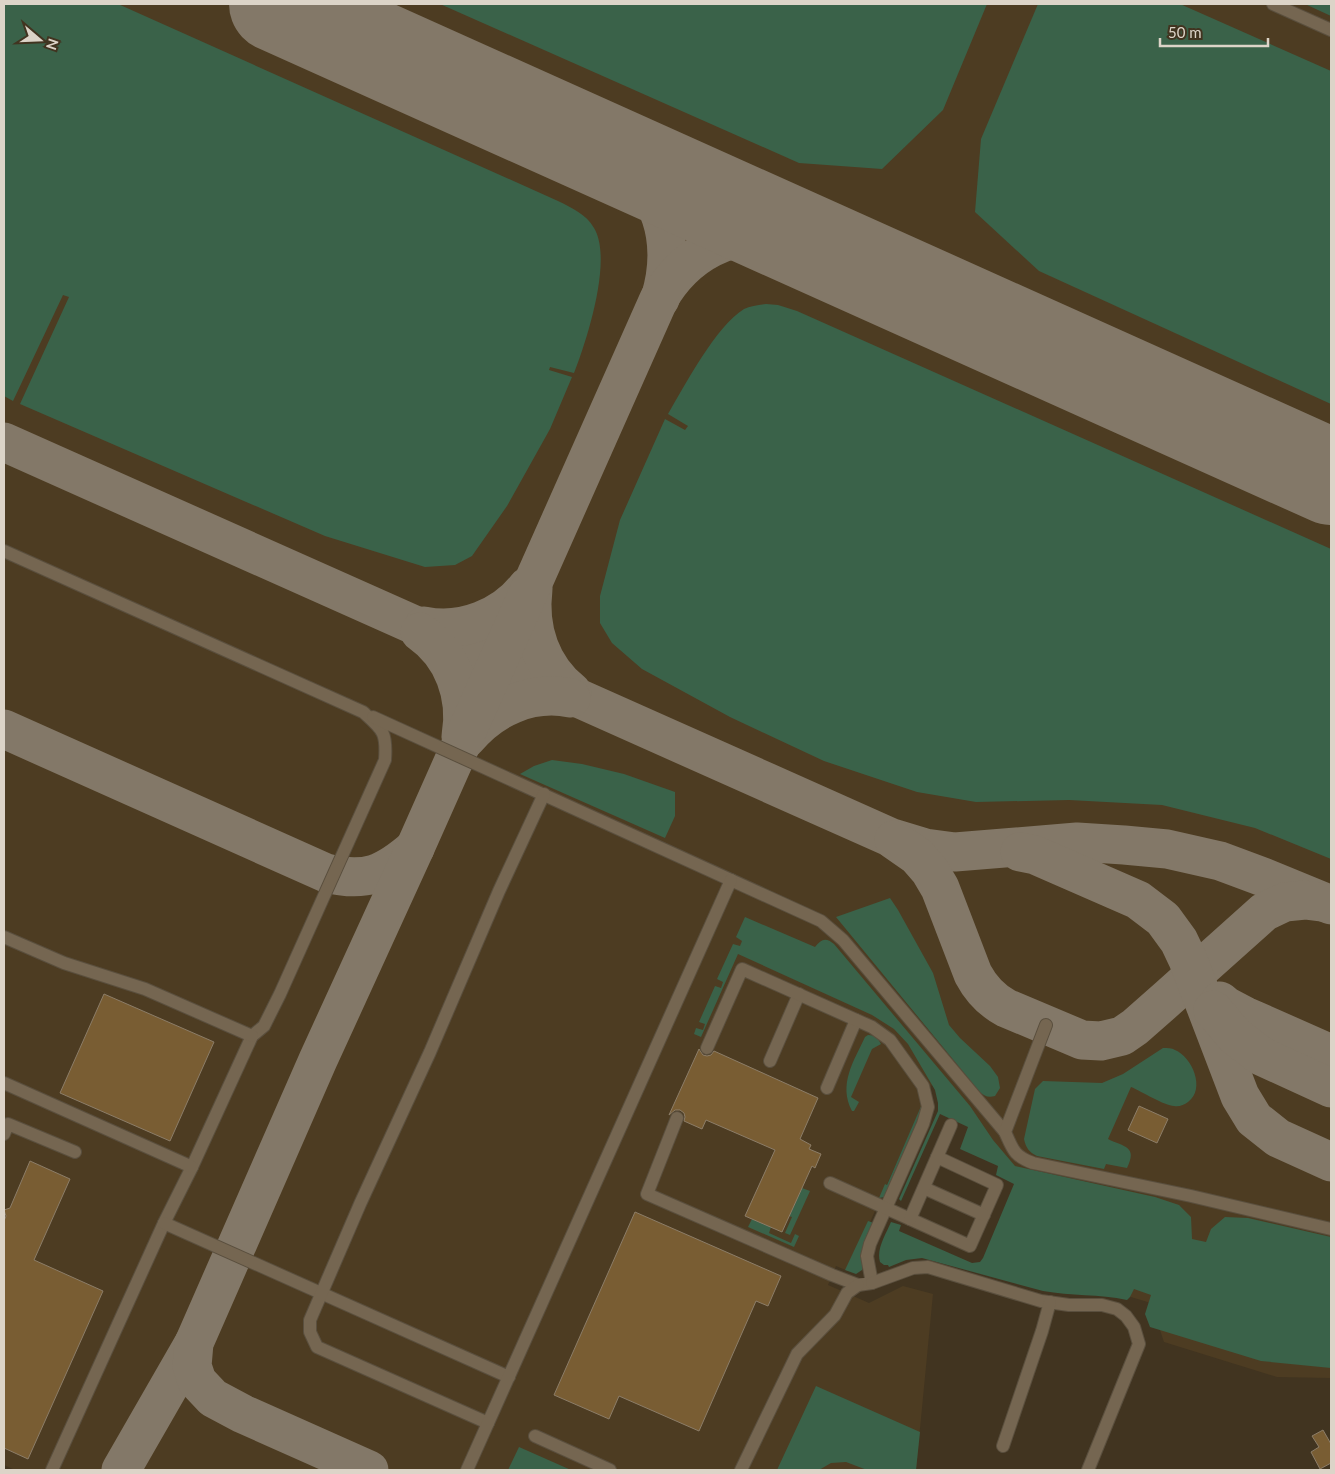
<svg xmlns="http://www.w3.org/2000/svg" width="1335" height="1474" viewBox="0 0 1335 1474" font-family="Lato,sans-serif">
<rect width="100%" height="100%" fill="#413420"/>
<polygon fill="#4d3c22" points="4,4 1331,4 1331,1378 1277,1377 1164,1342 1151,1303 1111,1291 933,1082 848,1271 836,1266 828,1285 869,1303 903,1286 933,1294 916,1470 15,1470 4,1465"/>
<g fill="#3a6249">
<path d="M 4,4 L 118,4 L 558,201 C 572,208 586,214 594,228 C 613,259 587,340 574,373 L 550,367 L 549,370 L 572,377 L 550,429 L 507,506 L 472,556 L 455,565 L 425,567 L 325,536 L 20,404 L 69,297 L 63,295 L 13,401 L 4,396 Z"/>
<polygon points="440,4 987,4 943,110 882,169 799,163"/>
<polygon points="1038,4 1180,4 1331,71 1331,404 1039,271 975,212 981,139"/>
<polygon points="1305,4 1331,4 1331,16"/>
<path d="M 766,304 L 778,305 L 797,311 L 1331,549 L 1331,859 L 1255,828 L 1162,805 L 1069,800 L 976,802 L 917,792 L 824,761 L 730,717 L 642,669 L 612,643 L 600,623 L 600,596 L 620,520 L 665,419 L 685,430 L 688,426 L 668,414 C 685,385 716,326 744,309 C 750,306 759,305 766,304 Z"/>
<polygon points="552,760 582,764 624,774 675,792 675,816 665,838 520,774 534,766"/>
<path d="M 890,898 L 898,910 L 933,973 L 949,1025 L 960,1038 L 990,1066 L 998,1077 L 1000,1088 L 995,1096 C 988,1098 984,1096 979,1091 L 836,917 Z"/>
<path d="M 745,917 L 815,947 C 821,939 826,937 834,944 L 970,1106 L 993,1140 L 1015,1166 L 1155,1197 L 1179,1205 L 1191,1217 L 1192,1239 L 1206,1242 L 1211,1229 L 1225,1217 L 1248,1218 L 1331,1237 L 1331,1368 L 1261,1361 L 1150,1327 L 1145,1314 L 1151,1295 L 1134,1289 L 1130,1297 L 1127,1300 C 1099,1294 1071,1296 1043,1291 L 922,1258 L 906,1260 L 889,1267 L 888,1265 L 884,1265 L 880,1262 C 876,1249 886,1234 891,1222 L 901,1225 L 899,1231 L 972,1263 L 980,1262 L 983,1258 L 1014,1184 L 996,1175 L 998,1166 L 960,1149 L 968,1127 L 940,1114 L 901,1201 L 899,1199 L 938,1111 L 938,1103 L 935,1090 L 908,1044 L 894,1029 L 872,1015 L 738,954 L 701,1037 L 694,1034 L 696,1028 L 703,1030 L 705,1024 L 699,1022 L 715,986 L 721,988 L 723,982 L 717,979 L 733,944 L 740,946 L 742,941 L 736,937 Z"/>
<path d="M 868,1035 C 875,1035 878,1038 881,1044 L 872,1049 L 851,1097 L 859,1102 L 854,1111 L 852,1111 C 838,1084 854,1061 865,1037 Z"/>
<path d="M 1163,1048 C 1167,1048 1172,1048 1175,1050 C 1192,1057 1206,1089 1188,1102 C 1184,1105 1179,1107 1174,1106 C 1165,1106 1141,1091 1131,1087 L 1108,1139 C 1124,1147 1138,1146 1127,1168 L 1106,1164 L 1104,1169 L 1037,1156 C 1029,1152 1026,1148 1024,1139 L 1035,1089 L 1043,1081 L 1102,1083 L 1123,1074 Z"/>
<polygon points="922,1104 922,1111 885,1197 879,1198 885,1184 887,1185"/>
<polygon points="802,1188 810,1191 790,1235 785,1233 792,1217 789,1216"/>
<polygon points="752,1219 771,1227 769,1233 791,1243 795,1234 799,1236 794,1247 748,1227"/>
<polygon points="868,1221 874,1223 862,1270 856,1274 845,1270"/>
<polygon points="816,1386 920,1432 916,1470 867,1470 846,1462 831,1463 819,1470 777,1470"/>
<polygon points="519,1447 571,1470 508,1470"/>
</g>
<g fill="none" stroke-linecap="round" stroke-linejoin="round">
<g stroke="#837868" stroke-width="39">
<path d="M 600,149 C 613,158 626,166 636,177 C 669,210 673,257 660,299"/>
<polyline points="4,442 892,838 925,848 955,852 1077,842 1124,845 1167,849 1220,861 1263,877 1331,905"/>
<path d="M 533,589 C 528,629 541,667 572,692"/>
<path d="M 424,626 C 462,634 504,617 527,587"/>
<path d="M 420,632 C 453,655 468,696 461,736"/>
<path d="M 4,729 L 326,873 C 366,883 385,874 415,848"/>
<path d="M 466,739 C 492,708 530,690 571,698"/>
<path d="M 894,840 L 917,856 L 930,871 L 940,888 L 973,974 C 981,989 991,1000 1006,1008 L 1082,1040 L 1101,1041 L 1122,1036 L 1135,1027 L 1169,997 L 1264,912 L 1285,902 L 1305,900 L 1321,902"/>
<polyline points="1020,852 1035,855 1138,900 1163,919 1179,941 1188,960 1240,1096 1254,1119 1278,1138 1331,1162"/>
<polyline points="1220,1001 1226,1006 1245,1016 1331,1054"/>
<polyline points="1213,1010 1235,1036 1261,1056 1331,1088"/>
<polyline points="121,1470 194,1343"/>
<path d="M 369,1470 L 243,1414 L 213,1398 L 197,1381 L 192,1366 L 194,1343 L 318,1060 L 415,848 L 659,299 C 685,254 731,228 785,237 C 795,238 805,242 814,245"/>
</g>
<polyline stroke="#837868" stroke-width="96" points="277,4 1331,477"/>
</g>
<g fill="#795d33" stroke="#8c7d68">
<polygon points="104,994 214,1042 170,1141 60,1093"/>
<polygon points="699,1049 703,1055 707,1056 711,1055 714,1051 818,1098 800,1139 811,1145 809,1149 821,1154 815,1168 812,1166 782,1232 745,1216 775,1150 706,1120 702,1129 684,1121 685,1117 684,1113 680,1110 675,1110 669,1115"/>
<polygon points="1139,1106 1168,1119 1157,1143 1128,1130"/>
<polygon points="30,1161 70,1179 34,1260 103,1291 28,1459 4,1448 4,1221 6,1216 4,1210 10,1208"/>
<polygon points="635,1212 781,1276 768,1306 756,1301 699,1431 619,1396 609,1419 554,1395"/>
<polygon points="1323,1430 1331,1444 1331,1463 1320,1469 1311,1452 1319,1447 1312,1436"/>
</g>
<g fill="none" stroke-linecap="round" stroke-linejoin="round">
<defs>
<g id="minor">
<polyline points="1273,4 1331,30"/>
<path d="M 4,551 L 363,712 C 383,730 387,732 385,760 L 280,994 L 264,1026 L 252,1036 L 192,1167 L 164,1223 L 52,1470"/>
<polyline points="373,717 821,921 843,940 1005,1132"/>
<polyline points="4,937 64,963 145,989 252,1036"/>
<path d="M 1046,1025 L 1005,1132 C 1013,1150 1014,1156 1033,1163 L 1191,1196 L 1331,1229"/>
<polyline points="770,1061 799,994"/>
<polyline points="4,1083 192,1167"/>
<polyline points="827,1088 856,1020"/>
<polyline points="677,1118 647,1194 832,1275 858,1285 872,1283 867,1256 870,1244 923,1124 928,1107 923,1086 890,1040 872,1027 742,969 707,1048"/>
<polyline points="4,1134 8,1124 75,1152"/>
<polyline points="830,1183 970,1246 997,1185 937,1157"/>
<polyline points="924,1188 984,1215"/>
<polyline points="910,1219 951,1125"/>
<polyline points="164,1223 509,1377"/>
<polyline points="872,1283 913,1268 928,1267 1041,1301 1069,1305 1102,1305 1117,1309 1126,1316 1134,1327 1139,1344 1088,1470"/>
<polyline points="488,1423 317,1347 310,1332 310,1320 360,1204 430,1052 499,891 544,794"/>
<polyline points="535,1436 610,1470"/>
<polyline points="1003,1446 1042,1331 1050,1302"/>
<polyline points="467,1470 731,880"/>
<polyline points="741,1470 797,1354 835,1315 847,1293 858,1285"/>
</g>
</defs>
<use href="#minor" stroke="#5a4f3e" stroke-width="14"/>
<use href="#minor" stroke="#756651" stroke-width="12"/>
</g>
<rect width="1335" height="1474" fill="none" stroke="#dcd4c8" stroke-width="10"/>
<g transform="translate(40 40) rotate(109)" stroke="#413420" stroke-width="4" paint-order="stroke">
<path d="M0-4L9 19L0 12L-9 19Z" fill="#dcd4c8"/>
<text y="-8" font-size="14" font-weight="bold" text-anchor="middle" fill="#dcd4c8">N</text>
</g>
<path d="M1160 38v8h108v-8" fill="none" stroke="#dcd4c8" stroke-width="2.5"/>
<text x="1168" y="38" font-size="15" fill="#dcd4c8" stroke="#413420" stroke-width="4" paint-order="stroke">50 m</text>
</svg>
